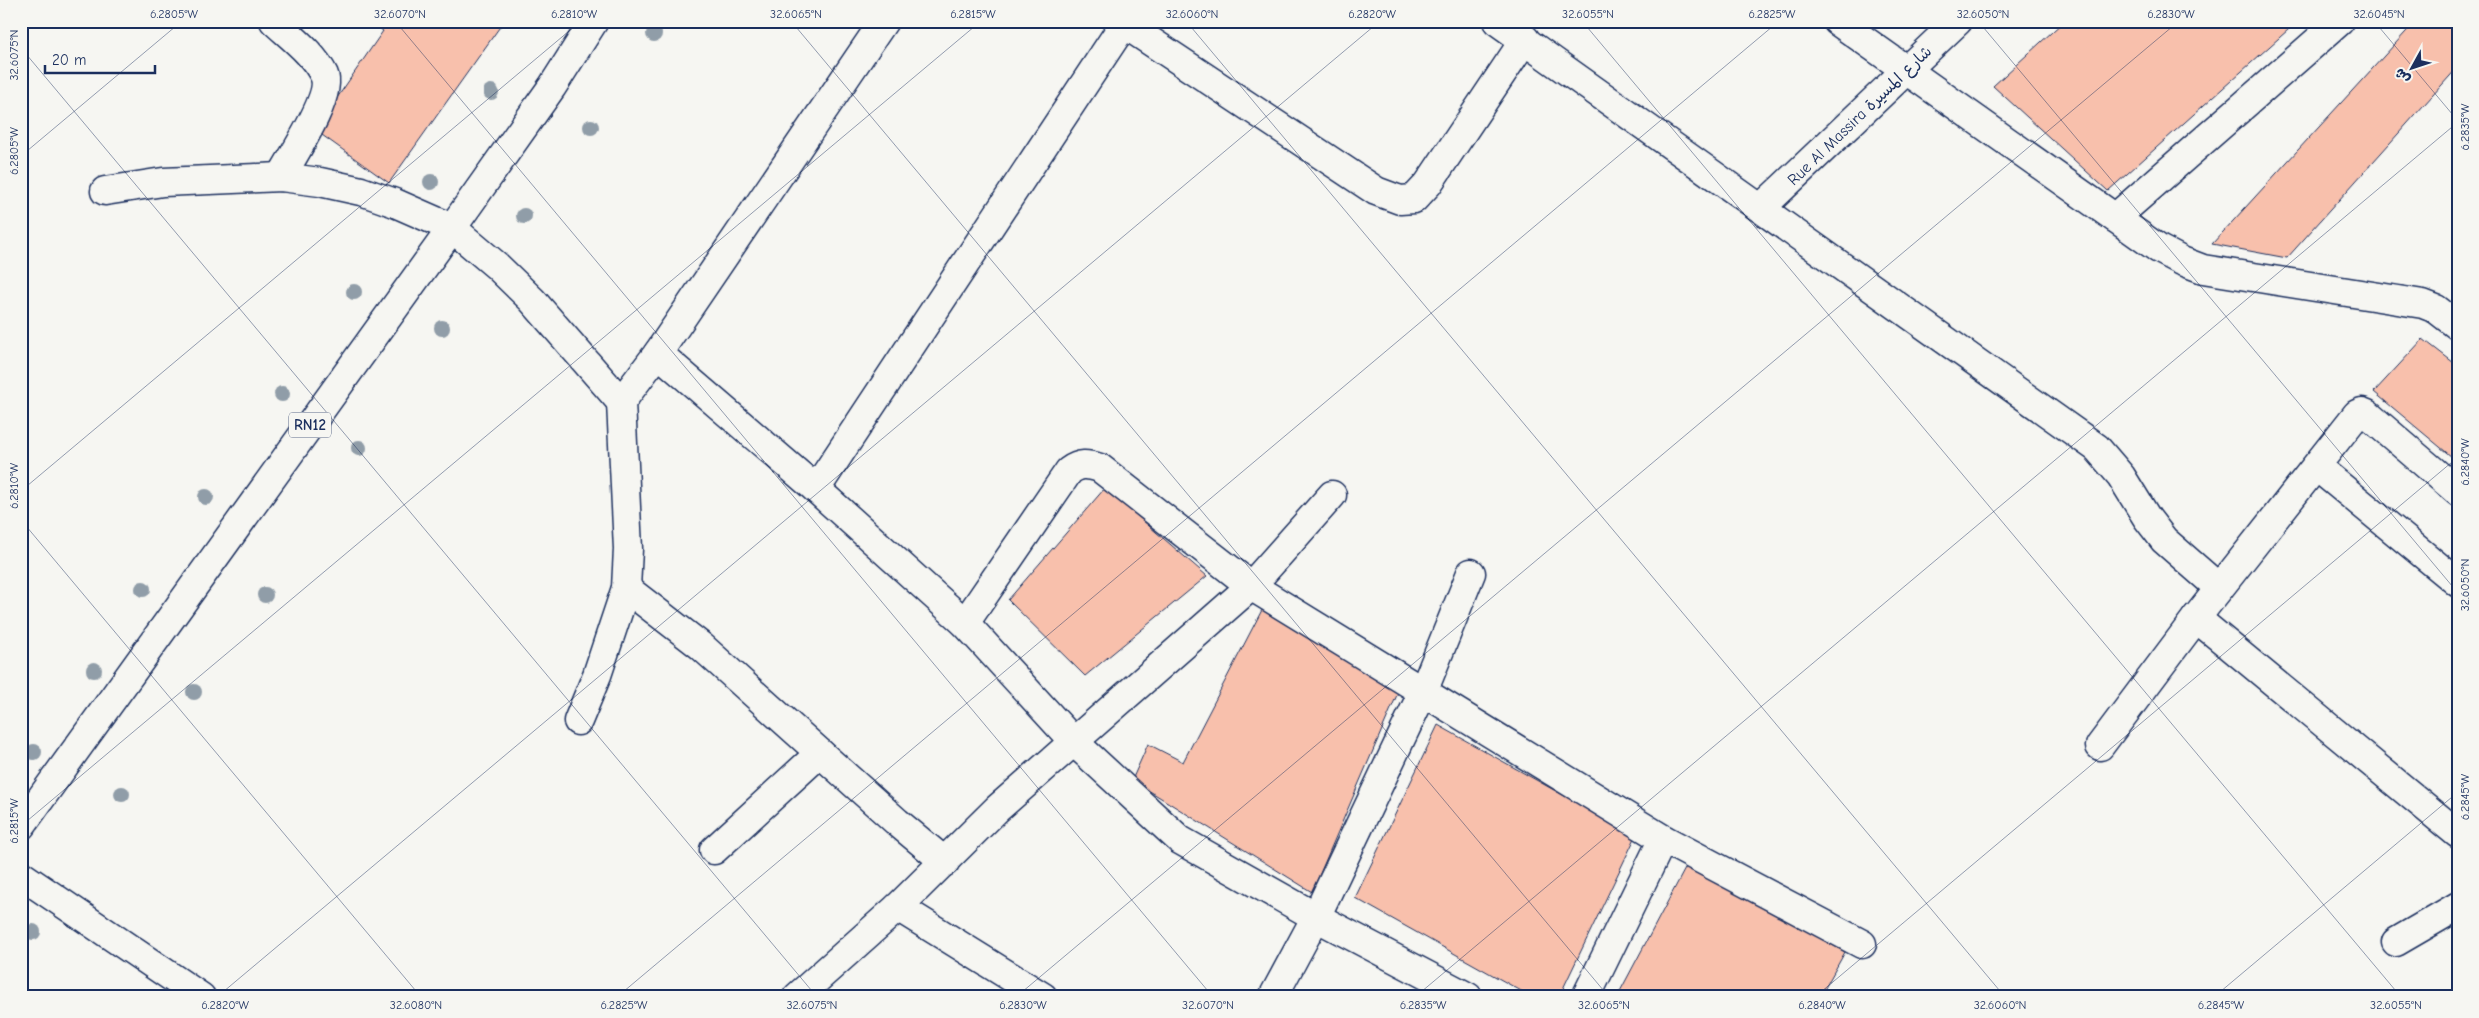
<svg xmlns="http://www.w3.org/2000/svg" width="2479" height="1018" viewBox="0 0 2479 1018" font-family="'Comic Neue','Playpen Sans Arabic',sans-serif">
<rect width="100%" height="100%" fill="#f6f6f2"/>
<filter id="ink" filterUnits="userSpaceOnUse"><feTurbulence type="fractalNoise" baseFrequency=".02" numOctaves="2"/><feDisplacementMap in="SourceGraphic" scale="10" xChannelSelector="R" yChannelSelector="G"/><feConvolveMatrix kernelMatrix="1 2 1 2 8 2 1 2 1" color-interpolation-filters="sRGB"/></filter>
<g filter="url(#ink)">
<g fill="#f8c0ac" stroke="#1b2f5e">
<polygon points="370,21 504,21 389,183 315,130 383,31"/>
<polygon points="2064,21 2298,21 2108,191 1993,86"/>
<polygon points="2416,21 2458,21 2458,67 2287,258 2212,244"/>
<polygon points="2423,339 2458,366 2458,462 2374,392"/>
<polygon points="1105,488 1207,576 1085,676 1008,600"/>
<polygon points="1263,608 1400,688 1312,892 1132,780 1148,744 1183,762"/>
<polygon points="1438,725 1636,836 1559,997 1532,997 1355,898"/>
<polygon points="1687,865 1845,952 1820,997 1617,997"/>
</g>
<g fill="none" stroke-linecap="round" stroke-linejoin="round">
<defs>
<g id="minor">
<path d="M 274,21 C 291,37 314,54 324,75 C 333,95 292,157 281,177"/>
<polyline points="1120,21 1376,191 1400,200 1414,199 1428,184 1525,39"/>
<polyline points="1497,21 2097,448 2121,476 2147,518 2164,540 2219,588"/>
<polyline points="1837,21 2159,249 2182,261 2203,269 2423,304 2436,309 2458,326"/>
<polyline points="105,191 163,182 281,177 320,182 361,191 395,203 452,228 497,266 532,300 621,402"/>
<polyline points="1761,208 1958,21"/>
<polyline points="2115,218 2340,21"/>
<polyline points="658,353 816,489 965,623 1074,742 1180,840 1316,917 1468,997"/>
<polyline points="2317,467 2458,583"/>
<polyline points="816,489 1124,24"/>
<polyline points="626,588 701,646 897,822 945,862"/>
<polyline points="2196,618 2458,834"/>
<path d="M 965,623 L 1069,471 C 1080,463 1087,464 1100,468 L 1251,586 L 1663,839 L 1862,944"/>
<polyline points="578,721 597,675 626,588 628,549 621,402 658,353 884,21"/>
<polyline points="2100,746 2196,618 2357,414 2362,412 2367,414 2458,492"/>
<polyline points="714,850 820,753"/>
<polyline points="21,875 201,997"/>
<polyline points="898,907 1043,997"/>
<polyline points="2396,942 2458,906"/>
<polyline points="797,997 898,907 997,809 1251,586 1332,495"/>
<polyline points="1273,997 1316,917 1423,692 1471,573"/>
<polyline points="1586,997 1663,839"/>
</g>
<polyline id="major" points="21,826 452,228 552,87 594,21"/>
</defs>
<use href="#minor" stroke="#1b2f5e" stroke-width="31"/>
<use href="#major" stroke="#1b2f5e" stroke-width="31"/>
<use href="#minor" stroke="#f6f6f2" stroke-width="28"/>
<use href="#major" stroke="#f6f6f2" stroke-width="28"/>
</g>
<g fill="#909da8">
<circle cx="654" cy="34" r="8"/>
<circle cx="491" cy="92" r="8"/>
<circle cx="591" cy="127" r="8"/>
<circle cx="431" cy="182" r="8"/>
<circle cx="524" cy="216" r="8"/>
<circle cx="354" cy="292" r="8"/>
<circle cx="442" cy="328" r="8"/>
<circle cx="282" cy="394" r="8"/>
<circle cx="359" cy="448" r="8"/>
<circle cx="206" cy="497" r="8"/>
<circle cx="143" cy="589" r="8"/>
<circle cx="265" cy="595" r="8"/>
<circle cx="94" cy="670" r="8"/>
<circle cx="194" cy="692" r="8"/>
<circle cx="34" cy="752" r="8"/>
<circle cx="122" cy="794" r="8"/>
<circle cx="33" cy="932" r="8"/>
</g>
</g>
<path fill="none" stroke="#1b2f5e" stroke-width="1" stroke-opacity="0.45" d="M 395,21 L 1213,997M 791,21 L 1609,997M 1186,21 L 2005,997M 1582,21 L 2401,997M 1978,21 L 2458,593M 2374,21 L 2458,121M 21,48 L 817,997M 21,156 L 182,21M 21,491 L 581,21M 21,520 L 421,997M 21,826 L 981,21M 21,992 L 26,997M 217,997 L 1380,21M 617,997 L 1779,21M 1016,997 L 2179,21M 1415,997 L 2458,122M 1815,997 L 2458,457M 2214,997 L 2458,792"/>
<g text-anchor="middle" stroke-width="5" stroke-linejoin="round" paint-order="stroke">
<rect fill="#f6f6f2" stroke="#5d6b8a" stroke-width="1" x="289" y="412.5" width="42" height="25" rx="4"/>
<g font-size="15" font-weight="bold" fill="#1b2f5e">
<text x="310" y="430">RN12</text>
</g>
<g font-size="16" fill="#1b2f5e" stroke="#f6f6f2">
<text transform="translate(1859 115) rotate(-44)" y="6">Rue Al Massira شارع المسيرة</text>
</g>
</g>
<rect width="2479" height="1018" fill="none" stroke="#f6f6f2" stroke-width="55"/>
<g transform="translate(2412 68) rotate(230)" stroke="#f6f6f2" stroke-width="4" paint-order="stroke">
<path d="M0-4L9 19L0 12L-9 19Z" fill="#1b2f5e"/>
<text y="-8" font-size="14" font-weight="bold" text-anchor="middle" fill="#1b2f5e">ش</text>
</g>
<path d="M45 65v8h110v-8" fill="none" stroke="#1b2f5e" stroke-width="2.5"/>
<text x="52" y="65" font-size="15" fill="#1b2f5e" stroke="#f6f6f2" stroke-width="4" paint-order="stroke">20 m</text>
<rect x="28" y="28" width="2424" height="962" fill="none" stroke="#1b2f5e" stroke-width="2"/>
<g font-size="12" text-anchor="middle" fill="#1b2f5e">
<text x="174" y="18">6.2805°W</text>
<text x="400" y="18">32.6070°N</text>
<text x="574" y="18">6.2810°W</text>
<text x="796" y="18">32.6065°N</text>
<text x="973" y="18">6.2815°W</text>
<text x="1192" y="18">32.6060°N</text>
<text x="1372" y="18">6.2820°W</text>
<text x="1588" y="18">32.6055°N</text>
<text x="1772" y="18">6.2825°W</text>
<text x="1983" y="18">32.6050°N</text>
<text x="2171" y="18">6.2830°W</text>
<text x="2379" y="18">32.6045°N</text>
<text transform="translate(14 55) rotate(-90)" y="4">32.6075°N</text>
<text transform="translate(2465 127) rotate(-90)" y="4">6.2835°W</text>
<text transform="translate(14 151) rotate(-90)" y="4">6.2805°W</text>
<text transform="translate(2465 462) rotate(-90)" y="4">6.2840°W</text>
<text transform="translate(14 486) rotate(-90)" y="4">6.2810°W</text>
<text transform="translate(2465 585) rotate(-90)" y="4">32.6050°N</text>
<text transform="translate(2465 797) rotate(-90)" y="4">6.2845°W</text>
<text transform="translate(14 821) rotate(-90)" y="4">6.2815°W</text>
<text x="225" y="1009">6.2820°W</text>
<text x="416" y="1009">32.6080°N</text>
<text x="624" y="1009">6.2825°W</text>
<text x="812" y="1009">32.6075°N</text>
<text x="1023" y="1009">6.2830°W</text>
<text x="1208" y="1009">32.6070°N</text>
<text x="1423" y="1009">6.2835°W</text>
<text x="1604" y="1009">32.6065°N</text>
<text x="1822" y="1009">6.2840°W</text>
<text x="2000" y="1009">32.6060°N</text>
<text x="2221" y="1009">6.2845°W</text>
<text x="2396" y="1009">32.6055°N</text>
</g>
</svg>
